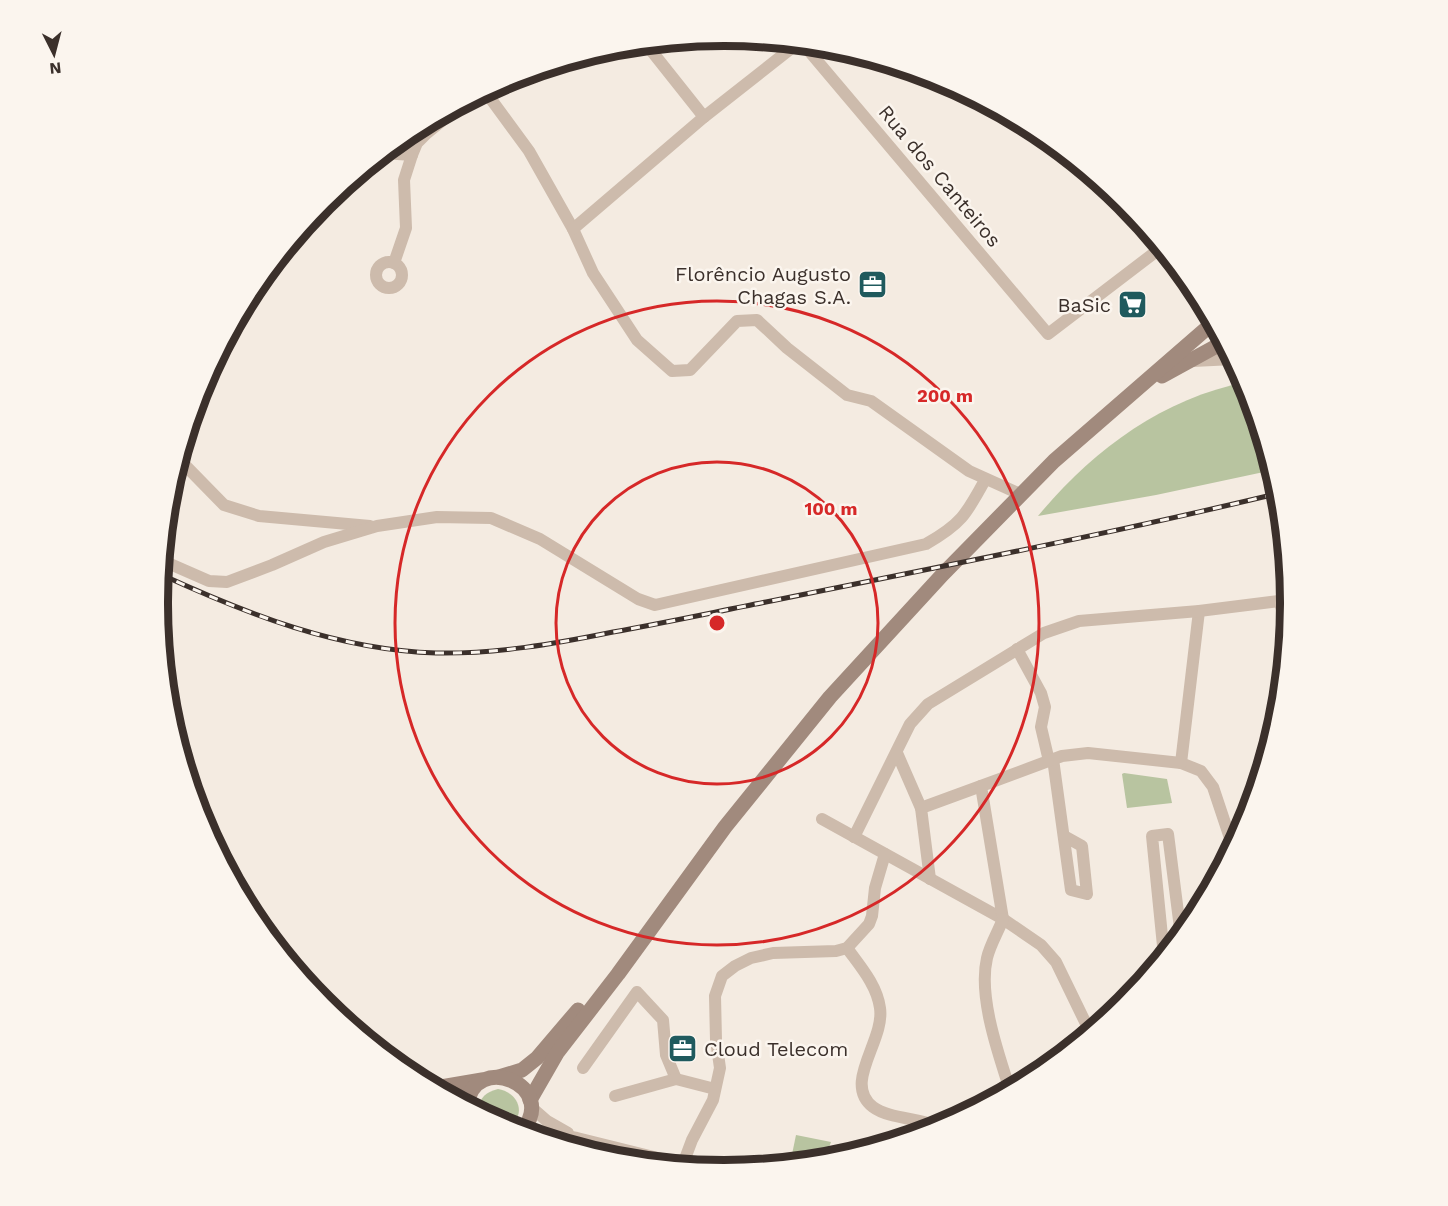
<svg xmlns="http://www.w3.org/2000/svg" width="1448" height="1206" viewBox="0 0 1448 1206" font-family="'Work Sans',sans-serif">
<rect width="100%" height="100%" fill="#f4ebe1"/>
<g fill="#b8c4a0">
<path d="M 1246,382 L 1273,470 L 1156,495 L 1038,516 C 1092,451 1161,399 1246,382 Z"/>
<polygon points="1124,773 1167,779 1172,803 1127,808 1122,774"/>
<path d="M 498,1089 C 518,1092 528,1115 508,1127 L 479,1112 C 478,1098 486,1092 498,1089 Z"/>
<polygon points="796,1135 831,1142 824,1160 790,1164"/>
</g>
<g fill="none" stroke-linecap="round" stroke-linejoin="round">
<g stroke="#cdbbac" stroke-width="12">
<polyline points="646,44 704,117"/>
<polyline points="803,44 1048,334 1162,247"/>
<polyline points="485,91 529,151 573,229 593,273 637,340 672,371 690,370 737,321 757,320 787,348 847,395 871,401 969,471 1020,494"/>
<polyline points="383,153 412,155"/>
<polyline points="573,229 704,117 798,43"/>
<circle cx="389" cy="275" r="13"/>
<polyline points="394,263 406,228 404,180 412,155 417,143 427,133 466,101"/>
<polyline points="1193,361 1233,359"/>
<polyline points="178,458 224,505 259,516 370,526"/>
<path d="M 161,560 L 209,581 L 227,582 L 272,565 L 324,542 L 377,526 L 437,517 L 491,518 L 540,539 L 638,599 L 655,605 L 926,544 C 961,524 966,515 985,480"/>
<polyline points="1199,611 1181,763 1201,771 1213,787 1233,847"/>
<polyline points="1289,628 1279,601 1290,597"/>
<polyline points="1017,649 1041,693 1045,707 1041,727 1049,761"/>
<polyline points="897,753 921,808"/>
<polyline points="1053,759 1071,890 1087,894 1082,846 1064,836"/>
<polyline points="822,819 1003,919 1041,945 1056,962 1090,1032"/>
<polyline points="854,837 910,724 928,704 1044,633 1079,621 1199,611 1279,601"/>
<polyline points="930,879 921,808 981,786"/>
<polyline points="1003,919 981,786 1062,756 1088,753 1181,763"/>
<path d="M 1003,919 C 998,932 990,945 987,958 C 978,996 998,1053 1010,1090"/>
<path d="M 847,948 C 860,966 877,985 880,1008 C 885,1041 842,1083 873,1107 C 889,1119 920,1118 939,1127"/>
<polyline points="1164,956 1152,836 1168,834 1181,936"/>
<polyline points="1087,1025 1103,1022"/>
<polyline points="583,1068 637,992 663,1020 666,1055 676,1079"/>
<polyline points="615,1096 676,1079 715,1089"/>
<polyline points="531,1107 547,1121 568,1133"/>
<polyline points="530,1134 548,1133 577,1138 694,1167"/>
<polyline points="683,1164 692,1140 713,1100 720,1068 716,1040 715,996 722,976 735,966 751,958 773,953 836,951 847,948 869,924 872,916 875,888 885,854"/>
</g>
<g stroke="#a18a7d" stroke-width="15">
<polyline points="1162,376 1224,342"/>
<polyline points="499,1077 522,1070 537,1058 578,1010"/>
<polyline points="435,1088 482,1080"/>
<polyline points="530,1100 557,1053 618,974 725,827 830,697 943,574 1054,461 1214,322"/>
<path d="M 467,1105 C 474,1051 560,1085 522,1131"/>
</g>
<defs>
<path id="rail" d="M 160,574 C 247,614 338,650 436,653 C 496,654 554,644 613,632 C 664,623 715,612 766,602 C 938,567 1110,534 1280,493"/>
</defs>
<use href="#rail" stroke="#3b302b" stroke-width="5"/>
<use href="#rail" stroke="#fbf5ee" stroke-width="3" stroke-dasharray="9" stroke-linecap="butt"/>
</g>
<g fill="none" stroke="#d62828" stroke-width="3">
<circle cx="717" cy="623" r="161"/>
<circle cx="717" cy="623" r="322"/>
</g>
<defs>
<symbol id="office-square" viewBox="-11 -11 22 22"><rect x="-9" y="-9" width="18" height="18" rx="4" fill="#1f5a5e" stroke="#fbf5ee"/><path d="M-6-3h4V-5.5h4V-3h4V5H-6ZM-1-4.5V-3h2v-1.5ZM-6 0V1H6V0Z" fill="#fff"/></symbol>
<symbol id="supermarket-square" viewBox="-11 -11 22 22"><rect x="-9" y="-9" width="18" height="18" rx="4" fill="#1f5a5e" stroke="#fbf5ee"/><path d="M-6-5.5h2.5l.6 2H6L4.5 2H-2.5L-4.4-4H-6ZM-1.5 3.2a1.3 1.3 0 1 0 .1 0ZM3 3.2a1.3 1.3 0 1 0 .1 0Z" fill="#fff"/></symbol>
</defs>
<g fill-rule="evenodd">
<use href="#office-square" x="856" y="268" width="33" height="33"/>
<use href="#supermarket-square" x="1116" y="288" width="33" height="33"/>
<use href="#office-square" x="666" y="1032" width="33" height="33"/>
</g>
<g text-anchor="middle" stroke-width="5" stroke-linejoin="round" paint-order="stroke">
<g font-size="20" fill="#3b302b" stroke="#fbf5ee">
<text transform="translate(940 176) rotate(50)" y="7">Rua dos Canteiros</text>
</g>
<g font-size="20" fill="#3b302b" stroke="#fbf5ee" text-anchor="end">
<text x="851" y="281">Florêncio Augusto<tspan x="851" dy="23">Chagas S.A.</tspan></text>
<text x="1111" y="312">BaSic</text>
<text x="704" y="1056" text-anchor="start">Cloud Telecom</text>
</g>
</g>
<path d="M0 0H1448V1206H0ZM724 46H724A556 556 0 0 1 1280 602V604A556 556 0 0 1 724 1160H724A556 556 0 0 1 168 604V602A556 556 0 0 1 724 46Z" fill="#fbf5ee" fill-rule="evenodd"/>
<path fill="none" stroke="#3b302b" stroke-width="8" d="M724 46H724A556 556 0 0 1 1280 602V604A556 556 0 0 1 724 1160H724A556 556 0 0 1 168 604V602A556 556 0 0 1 724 46Z"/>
<circle cx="717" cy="623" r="9" fill="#d62828" stroke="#fbf5ee" stroke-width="3"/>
<g font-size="18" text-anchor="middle" font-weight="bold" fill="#d62828" stroke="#fbf5ee" stroke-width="5" stroke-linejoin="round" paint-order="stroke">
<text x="945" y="402">200 m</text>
<text x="831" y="515">100 m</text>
</g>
<g transform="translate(54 54) rotate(174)" stroke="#fbf5ee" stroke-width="4.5" paint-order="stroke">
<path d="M0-4.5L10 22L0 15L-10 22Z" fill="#3b302b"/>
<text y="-9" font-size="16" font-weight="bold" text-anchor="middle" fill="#3b302b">N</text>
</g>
</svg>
